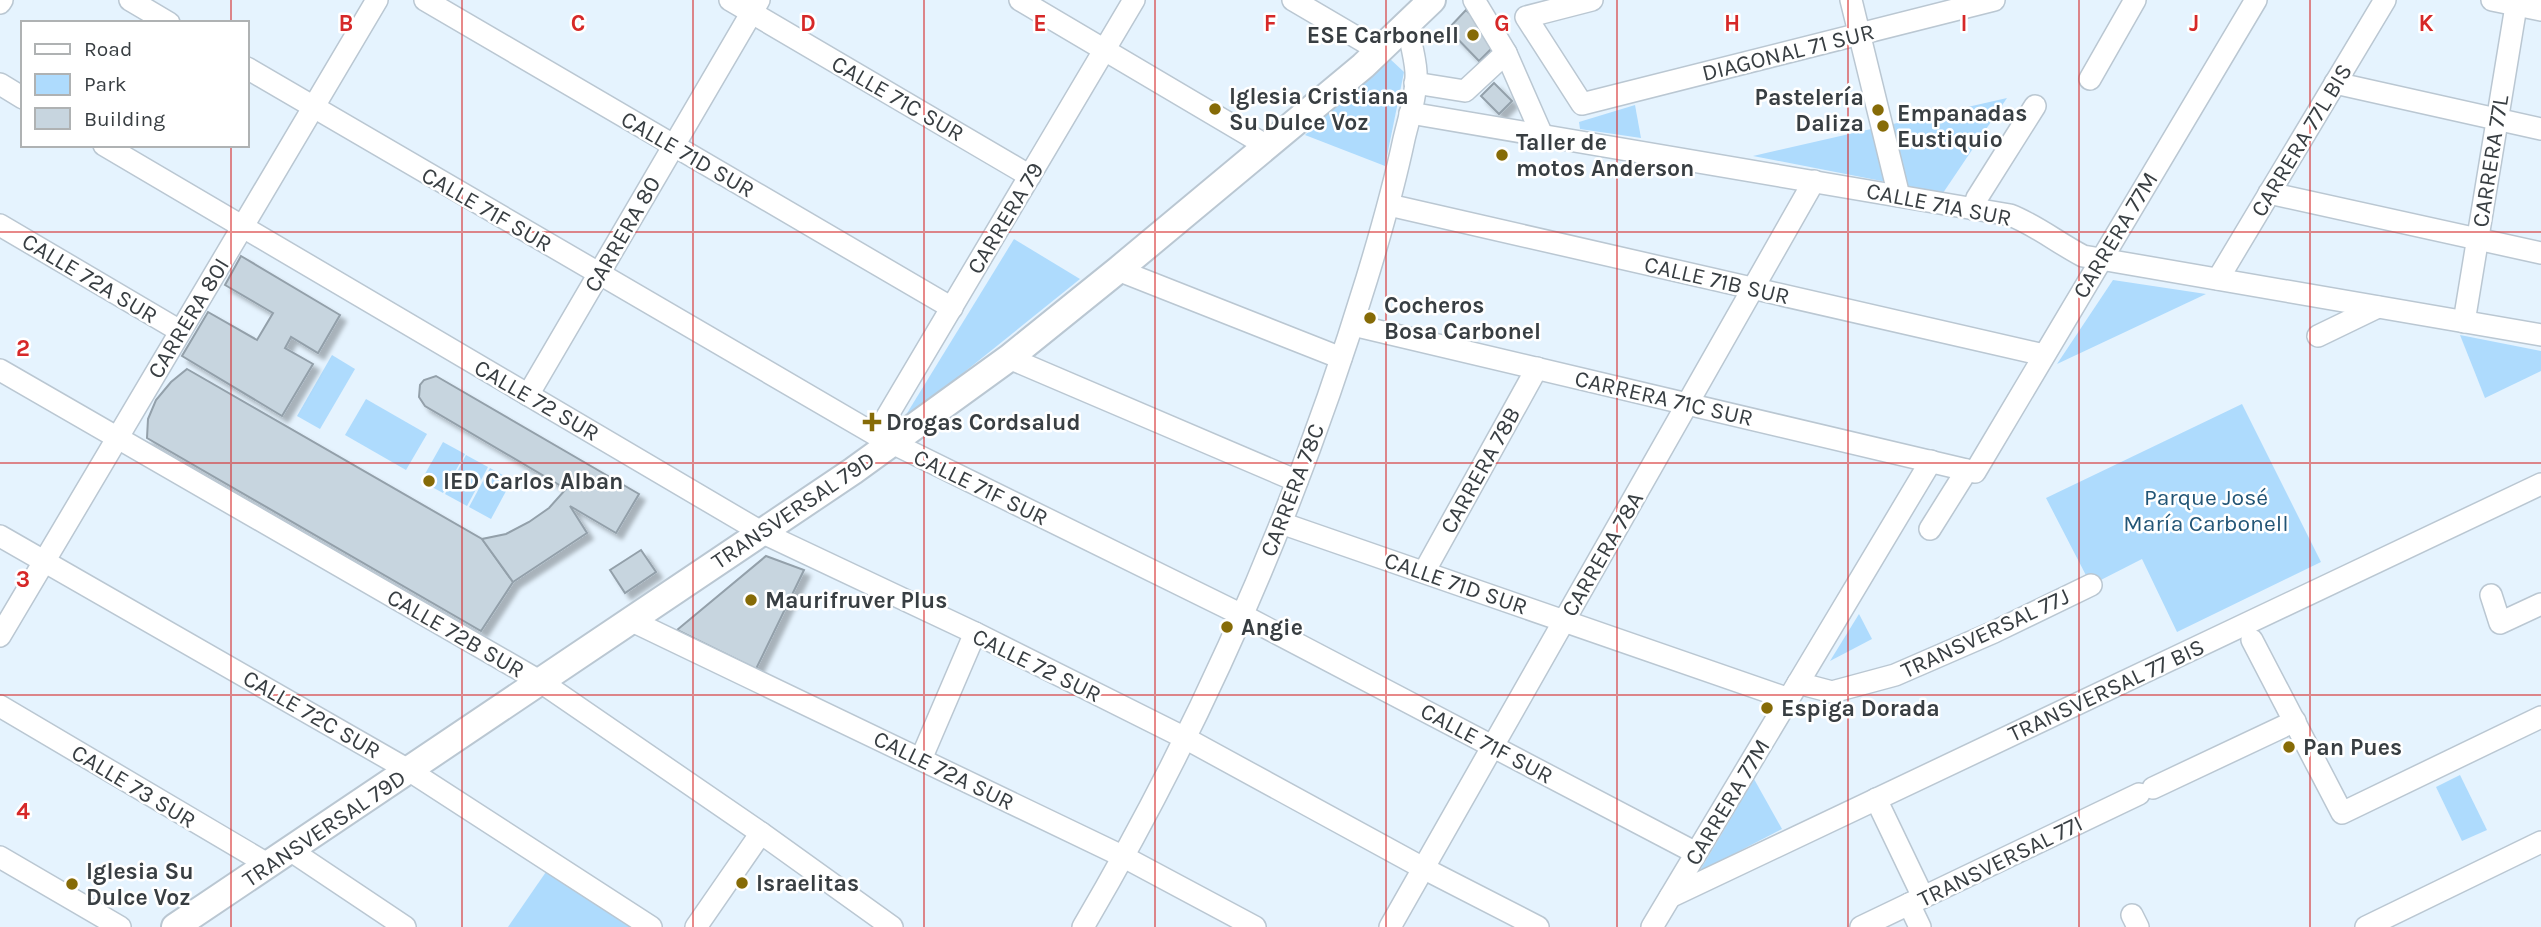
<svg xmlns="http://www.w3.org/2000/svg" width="2541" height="927" viewBox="0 0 2541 927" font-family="Karla,sans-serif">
<defs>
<filter id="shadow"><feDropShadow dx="6" dy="6" stdDeviation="2" flood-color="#0004"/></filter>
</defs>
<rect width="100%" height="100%" fill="#e5f3fe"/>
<g fill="#aedbfd">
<polygon points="1389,58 1404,72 1385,166 1305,135"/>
<polygon points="2007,98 1943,193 1753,156"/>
<polygon points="1635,105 1641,138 1580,129 1579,122"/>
<polygon points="1014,239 1080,279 901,423"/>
<polygon points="2113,280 2206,294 2057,364"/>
<polygon points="2460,335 2541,351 2541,371 2485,398"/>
<polygon points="332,355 355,369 320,429 297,416"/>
<polygon points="366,399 427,434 406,470 345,435"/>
<polygon points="2242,404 2321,562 2177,632 2142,559 2091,585 2046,498"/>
<polygon points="443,442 465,454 443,493 421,481"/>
<polygon points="466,455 488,467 467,506 445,494"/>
<polygon points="490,468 512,480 491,519 469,507"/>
<polygon points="1859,614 1872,639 1830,661"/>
<polygon points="2460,775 2487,830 2462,841 2436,787"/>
<polygon points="1754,779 1782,829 1699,872"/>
<polygon points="548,869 630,927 508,927"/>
</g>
<g fill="#c7d5df" stroke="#93a0aa" stroke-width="2" filter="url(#shadow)">
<polygon points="1466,10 1498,42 1479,61 1448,29"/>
<polygon points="1494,83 1512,101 1499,114 1481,96"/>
<polygon points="241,256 340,315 318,353 291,337 285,348 313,364 282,416 182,356 208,312 257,340 273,313 225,285"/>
<polygon points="187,369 482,539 513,582 481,631 147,438 148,419 156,400 171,382"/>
<polygon points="436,376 639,494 616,533 570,506 587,533 513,582 482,539 506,534 529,522 549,508 566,489 425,406 419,397 420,385 424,380"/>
<polygon points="641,550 656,572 625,593 610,570"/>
<polygon points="766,556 804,570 756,669 677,630"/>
</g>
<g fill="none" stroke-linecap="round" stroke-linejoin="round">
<defs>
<g id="minor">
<polyline points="130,0 169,23"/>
<polyline points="425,0 952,308"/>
<polyline points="730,0 1030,176"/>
<polyline points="1020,0 1267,146"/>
<polyline points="1293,0 1380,51"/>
<polyline points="1592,0 1526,17 1582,104 1994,0"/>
<polyline points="1851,0 1899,196"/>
<polyline points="2492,0 2541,10"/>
<polyline points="0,3 2,0"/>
<polyline points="1506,53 1542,135"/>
<polyline points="247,68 876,435 1242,615 1696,853"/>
<polyline points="2090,79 2135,0"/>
<polyline points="1415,83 1465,91 1506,53 1474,0"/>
<polyline points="2335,83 2541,129"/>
<polyline points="0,84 23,98"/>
<path d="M 1410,113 L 2010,215 C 2036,225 2058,243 2083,256 L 2541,335"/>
<polyline points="104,145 761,532 975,633 1185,738 1423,868 1538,927"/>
<polyline points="2269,193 2541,253"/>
<polyline points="1389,205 2044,355"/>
<polyline points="1973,209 1977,198 2035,106"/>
<polyline points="0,225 180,331"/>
<polyline points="1118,270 1341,358"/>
<polyline points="2218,279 2385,0"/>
<polyline points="2464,322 2517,0"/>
<polyline points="1353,325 1975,472 2256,0"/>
<polyline points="2318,336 2378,307"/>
<polyline points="1009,358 1297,481"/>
<polyline points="0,370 541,682 761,833 892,927"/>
<polyline points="528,395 759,0"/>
<polyline points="876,435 1134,0"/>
<polyline points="1281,523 1789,699"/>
<polyline points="1930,529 1967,470"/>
<polyline points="0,536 410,771 651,927"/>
<polyline points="1424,572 1537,368"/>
<polyline points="2491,595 2500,623 2541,604"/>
<polyline points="630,620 1124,857 1255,927"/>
<polyline points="0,636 377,0"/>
<polyline points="2252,640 2342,813 2541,717"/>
<polyline points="1798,683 1832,692 1895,675 1994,632 2091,585"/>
<polyline points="0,706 269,865"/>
<polyline points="921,759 975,633"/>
<polyline points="2153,788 2295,721"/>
<polyline points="1876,799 1923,897"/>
<polyline points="290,850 405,927"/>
<polyline points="0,857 120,927"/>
<polyline points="1670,897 2541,484"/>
<polyline points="1909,904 1920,927"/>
<polyline points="2132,915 2138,927"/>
<polyline points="696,927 761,833"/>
<path d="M 1083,927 C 1203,723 1298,504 1367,278 C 1381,232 1394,186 1404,139 C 1409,118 1417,94 1416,72 C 1415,56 1410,40 1407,25"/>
<polyline points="1390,927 1814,181"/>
<polyline points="1652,927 1931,461"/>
<polyline points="1861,927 2139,794"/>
<polyline points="2366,927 2541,842"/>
</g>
<polyline id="major" points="175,927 853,471 1009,358 1118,270 1363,66 1432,0"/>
</defs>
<use href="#minor" stroke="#bac7d2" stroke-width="24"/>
<use href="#major" stroke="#bac7d2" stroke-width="30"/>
<use href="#minor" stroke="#fff" stroke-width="21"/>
<use href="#major" stroke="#fff" stroke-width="26"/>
</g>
<path fill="none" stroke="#d62828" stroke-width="2" stroke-opacity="0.55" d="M 231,0 L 231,23M 462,0 L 462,927M 693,0 L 693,927M 924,0 L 924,927M 1155,0 L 1155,927M 1386,0 L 1386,927M 1617,0 L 1617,927M 1848,0 L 1848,927M 2079,0 L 2079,927M 2310,0 L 2310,927M 231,145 L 231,927M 0,232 L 2541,232M 0,463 L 2541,463M 0,695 L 2541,695"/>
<g fill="#866b07" stroke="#fff" stroke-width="2.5">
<circle cx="1473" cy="35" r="7"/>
<circle cx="1215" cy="109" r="7"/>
<circle cx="1878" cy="110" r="7"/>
<circle cx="1883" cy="126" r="7"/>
<circle cx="1502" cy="155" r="7"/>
<circle cx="1370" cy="318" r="7"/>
<path d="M868.5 411.5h7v7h7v7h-7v7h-7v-7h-7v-7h7z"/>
<circle cx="429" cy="481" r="7"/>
<circle cx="751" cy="600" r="7"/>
<circle cx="1227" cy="627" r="7"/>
<circle cx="1767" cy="708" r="7"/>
<circle cx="2289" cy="747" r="7"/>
<circle cx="742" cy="883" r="7"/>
<circle cx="72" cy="884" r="7"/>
</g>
<g text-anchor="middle" stroke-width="5" stroke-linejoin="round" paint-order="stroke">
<g font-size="23" font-weight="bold" fill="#383e42" stroke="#fff" text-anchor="start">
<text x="1459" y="43" text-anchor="end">ESE Carbonell</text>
<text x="1229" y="104">Iglesia Cristiana<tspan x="1229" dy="26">Su Dulce Voz</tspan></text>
<text x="1864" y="105" text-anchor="end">Pastelería<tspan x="1864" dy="26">Daliza</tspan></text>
<text x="1897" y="121">Empanadas<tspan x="1897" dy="26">Eustiquio</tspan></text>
<text x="1516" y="150">Taller de<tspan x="1516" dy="26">motos Anderson</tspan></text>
<text x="1384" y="313">Cocheros<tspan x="1384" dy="26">Bosa Carbonel</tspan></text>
<text x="886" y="430">Drogas Cordsalud</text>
<text x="443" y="489">IED Carlos Alban</text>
<text x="765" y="608">Maurifruver Plus</text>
<text x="1241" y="635">Angie</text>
<text x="1781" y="716">Espiga Dorada</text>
<text x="2303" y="755">Pan Pues</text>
<text x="86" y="879">Iglesia Su<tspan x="86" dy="26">Dulce Voz</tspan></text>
<text x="756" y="891">Israelitas</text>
</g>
<g font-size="23" fill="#383e42" stroke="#fff">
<text transform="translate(1788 52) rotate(-14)" y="8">DIAGONAL 71 SUR</text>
<text transform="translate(898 98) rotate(30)" y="8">CALLE 71C SUR</text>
<text transform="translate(2301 140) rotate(-59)" y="8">CARRERA 77L BIS</text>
<text transform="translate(688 154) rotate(30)" y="8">CALLE 71D SUR</text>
<text transform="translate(2490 161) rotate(-81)" y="8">CARRERA 77L</text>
<text transform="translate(1939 204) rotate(11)" y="8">CALLE 71A SUR</text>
<text transform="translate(487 209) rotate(30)" y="8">CALLE 71F SUR</text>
<text transform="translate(1005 218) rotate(-59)" y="8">CARRERA 79</text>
<text transform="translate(622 234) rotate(-60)" y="8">CARRERA 80</text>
<text transform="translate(2115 235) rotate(-59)" y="8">CARRERA 77M</text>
<text transform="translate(90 278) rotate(31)" y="8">CALLE 72A SUR</text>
<text transform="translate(1717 280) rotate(13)" y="8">CALLE 71B SUR</text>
<text transform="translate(188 318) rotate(-59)" y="8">CARRERA 80I</text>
<text transform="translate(1664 398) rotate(13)" y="8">CARRERA 71C SUR</text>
<text transform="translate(537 400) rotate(30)" y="8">CALLE 72 SUR</text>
<text transform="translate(1480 470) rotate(-61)" y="8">CARRERA 78B</text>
<text transform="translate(981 487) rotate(26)" y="8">CALLE 71F SUR</text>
<text transform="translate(1292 490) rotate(-69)" y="8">CARRERA 78C</text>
<text transform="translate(793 510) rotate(-34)" y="8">TRANSVERSAL 79D</text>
<text transform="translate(1602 554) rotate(-60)" y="8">CARRERA 78A</text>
<text transform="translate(1456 583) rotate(19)" y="8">CALLE 71D SUR</text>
<text transform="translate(456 633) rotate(30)" y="8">CALLE 72B SUR</text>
<text transform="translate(1985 633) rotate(-25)" y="8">TRANSVERSAL 77J</text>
<text transform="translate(1037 665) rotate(26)" y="8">CALLE 72 SUR</text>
<text transform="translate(2106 690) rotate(-25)" y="8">TRANSVERSAL 77 BIS</text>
<text transform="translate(312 714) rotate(30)" y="8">CALLE 72C SUR</text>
<text transform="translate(1487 743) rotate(28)" y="8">CALLE 71F SUR</text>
<text transform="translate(944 770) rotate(26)" y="8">CALLE 72A SUR</text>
<text transform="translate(134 786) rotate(31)" y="8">CALLE 73 SUR</text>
<text transform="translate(1727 802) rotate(-59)" y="8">CARRERA 77M</text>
<text transform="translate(324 828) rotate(-34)" y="8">TRANSVERSAL 79D</text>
<text transform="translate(2000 861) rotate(-26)" y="8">TRANSVERSAL 77I</text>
</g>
<g font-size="23" fill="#225576" stroke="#fff">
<text x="2206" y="505">Parque José<tspan x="2206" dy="26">María Carbonell</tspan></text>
</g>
</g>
<g font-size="23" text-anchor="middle" font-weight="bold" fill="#d62828" stroke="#fff" stroke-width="5" stroke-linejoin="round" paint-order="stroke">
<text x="346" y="31">B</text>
<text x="578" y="31">C</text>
<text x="808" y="31">D</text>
<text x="1040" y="31">E</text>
<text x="1270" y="31">F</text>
<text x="1502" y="31">G</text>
<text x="1732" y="31">H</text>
<text x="1964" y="31">I</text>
<text x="2194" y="31">J</text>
<text x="2426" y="31">K</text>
<text x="23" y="356">2</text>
<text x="23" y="587">3</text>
<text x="23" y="819">4</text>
</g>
<rect x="21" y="21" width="228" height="126" fill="#ffffff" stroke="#afb2b3" stroke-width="2"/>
<rect x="35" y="44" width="35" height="10" fill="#ffffff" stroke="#afb2b3" stroke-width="2"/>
<text x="84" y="56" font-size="21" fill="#383e42">Road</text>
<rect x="35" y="74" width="35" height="21" fill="#aedbfd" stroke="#afb2b3" stroke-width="2"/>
<text x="84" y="91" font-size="21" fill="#383e42">Park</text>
<rect x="35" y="108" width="35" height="21" fill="#c7d5df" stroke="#afb2b3" stroke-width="2"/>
<text x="84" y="126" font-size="21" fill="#383e42">Building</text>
</svg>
